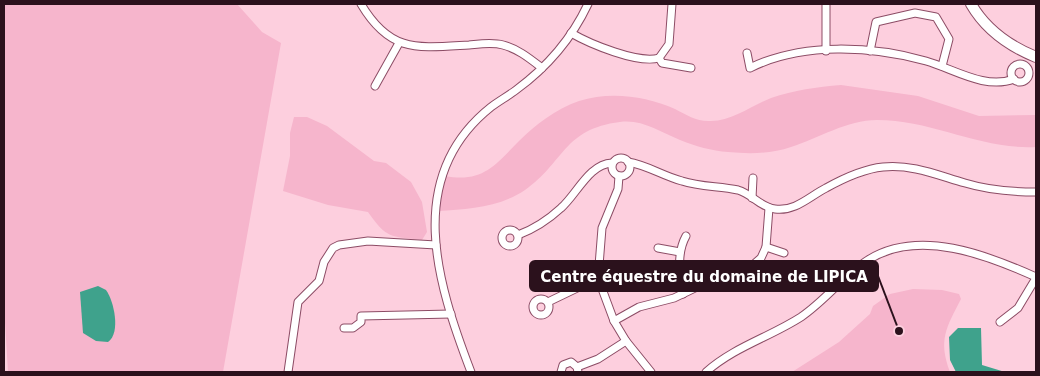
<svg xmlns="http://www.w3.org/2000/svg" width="1040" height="376" viewBox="0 0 1040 376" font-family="'DejaVu Sans',sans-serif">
<rect width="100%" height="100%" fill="#fdcfde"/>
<g fill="#f6b5cc">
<polygon points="4,4 237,4 262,32 281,43 223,372 8,372 4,306"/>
<path d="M 841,85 L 918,96 L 979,116 L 1036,115 L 1036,147 C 981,150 933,120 877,120 C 847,120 819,138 791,147 C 771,154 749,154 728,152 C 712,151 695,146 680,140 C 660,132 642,119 620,122 C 563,129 564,163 525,190 C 498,208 468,209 438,211 L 445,176 C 483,183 495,165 519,141 C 536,124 556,109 579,101 C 610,91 646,96 675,109 C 687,115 697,122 711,121 C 732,121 751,106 771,98 C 794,90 817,87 841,85 Z"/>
<path d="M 294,117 L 307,117 L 327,126 L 374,161 L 386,163 L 411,182 L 422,202 L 427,232 L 422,240 C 390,236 387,239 368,212 L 328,205 L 283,191 L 290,156 L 290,133 Z"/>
<path d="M 913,289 L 942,290 L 959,294 L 961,299 C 946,328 938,340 950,372 L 792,372 L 839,342 L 870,314 L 873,306 L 890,294 Z"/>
</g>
<g fill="#3fa28c">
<path d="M 98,286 L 106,290 C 114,301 121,333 108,342 L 96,341 L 83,333 L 80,292 Z"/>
<polygon points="958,328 981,328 982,365 1005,372 956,372 950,360 949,337"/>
</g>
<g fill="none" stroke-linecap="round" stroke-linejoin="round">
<defs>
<g id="minor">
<path d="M 361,4 C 390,53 417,48 469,45 C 480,44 492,42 503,45 C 518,49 529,58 542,68"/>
<polyline points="826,4 826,51"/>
<path d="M 571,33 C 590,44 638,64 659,58 L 669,44 L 672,4"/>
<polyline points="870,51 876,22 915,13 936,17 949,39 942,66"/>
<path d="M 747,53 L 750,68 C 802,42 872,46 926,61 C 954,69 985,90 1014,79"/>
<polyline points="659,58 662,63 691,68"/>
<circle cx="1020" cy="73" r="9"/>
<polyline points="375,86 399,43"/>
<circle cx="621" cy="167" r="9"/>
<path d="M 628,162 C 647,165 663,176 682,181 C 700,187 720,186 738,190 C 752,194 760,207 775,209 C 795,212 810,196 826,188 C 844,178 863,169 883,167 C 912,164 937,175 965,183 C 988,190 1012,192 1036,192"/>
<polyline points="619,176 618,189 602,228 598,278 614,321 626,341 651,372"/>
<polyline points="752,198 753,178"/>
<circle cx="510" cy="238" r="8"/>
<path d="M 518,235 C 534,229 548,220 561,208 C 577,194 589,164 612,163"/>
<polyline points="766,247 784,253"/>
<polyline points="658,248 680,252"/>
<path d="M 683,294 C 680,275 676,254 686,236"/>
<circle cx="541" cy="307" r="8"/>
<polyline points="548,302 598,278"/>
<polyline points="614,321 639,307 674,298 718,277 753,265 761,258 766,247 769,208"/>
<polyline points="1000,322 1018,308 1036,278"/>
<polyline points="344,328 353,328 361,322 361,316 451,314"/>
<polyline points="577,367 598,359 626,341"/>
<polyline points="288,372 298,302 319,281 324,262 333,248 339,245 368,241 436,245"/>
<path d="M 471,372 C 437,283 403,177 491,107 C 499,101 508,96 516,90 C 546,68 572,38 588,4"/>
<polyline points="561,372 563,365 571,362 577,367 578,372"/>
<path d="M 706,372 C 734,347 770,337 801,317 C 826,300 844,275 868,260 C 919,228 987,255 1036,277"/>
</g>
<path id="secondary" d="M 971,4 C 986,30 1009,46 1036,57"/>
</defs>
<use href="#minor" stroke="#8c4c65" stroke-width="9"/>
<use href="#secondary" stroke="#8c4c65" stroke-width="12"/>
<use href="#minor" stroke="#fff" stroke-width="7"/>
<use href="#secondary" stroke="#fff" stroke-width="10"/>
</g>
<path fill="none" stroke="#2b111c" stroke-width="2" d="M899 331L878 276"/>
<circle fill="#2b111c" stroke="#fdcfde" stroke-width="2" cx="899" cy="331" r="5"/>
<rect fill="#2b111c" stroke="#2b111c" stroke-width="2" x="530" y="261" width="348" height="30" rx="5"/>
<g font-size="15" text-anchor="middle" font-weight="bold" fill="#fff">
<text x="704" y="282">Centre équestre du domaine de LIPICA</text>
</g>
<rect width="1040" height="376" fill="none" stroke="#2b111c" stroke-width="10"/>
</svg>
